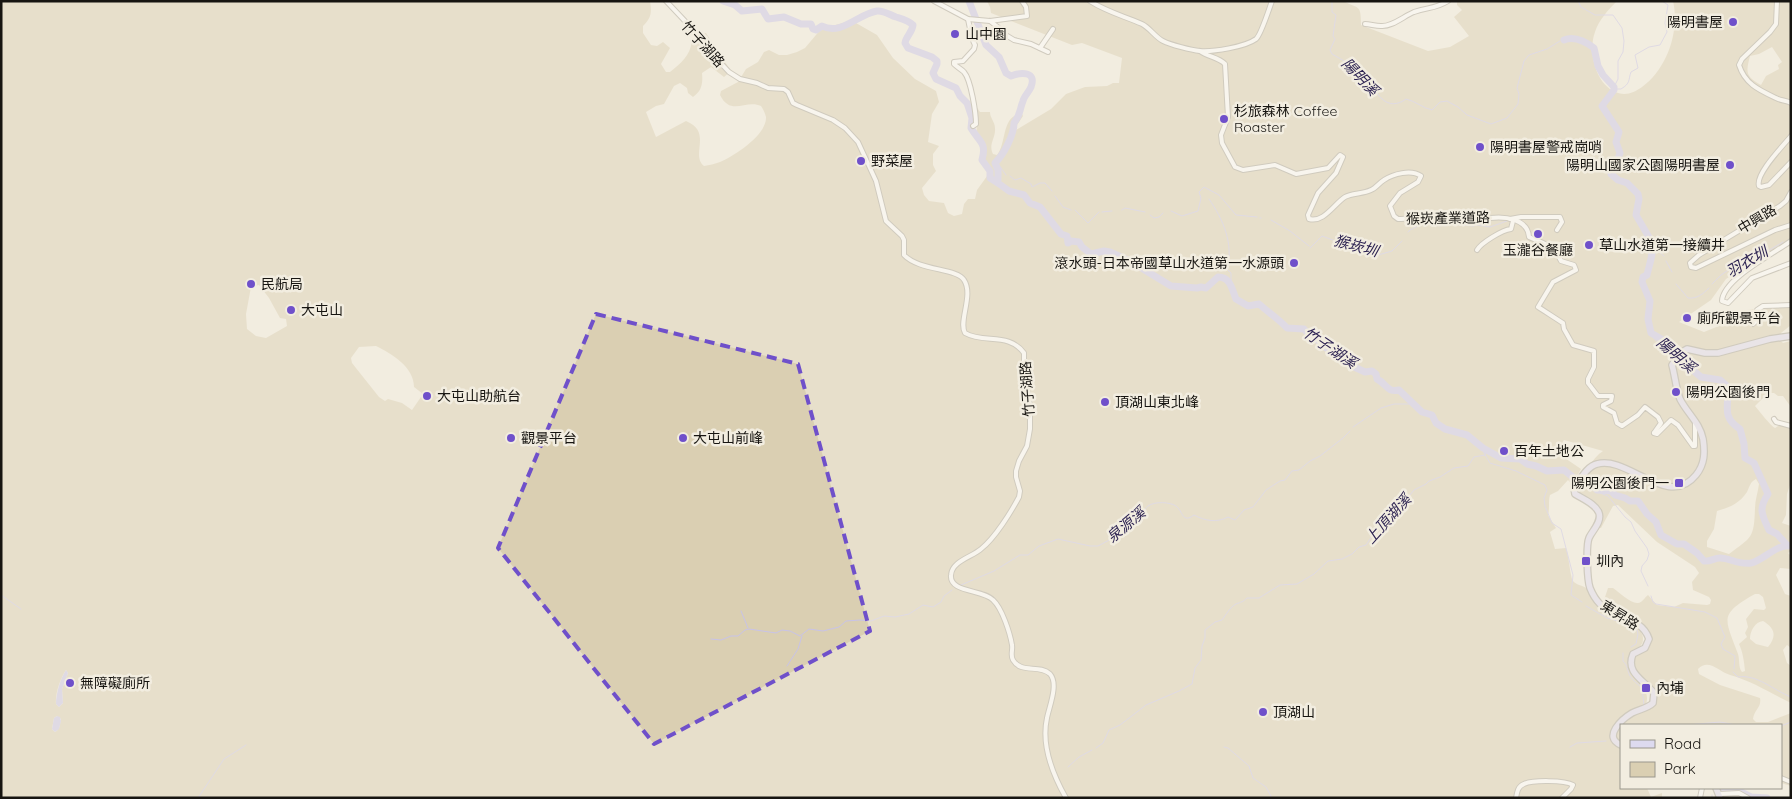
<svg xmlns="http://www.w3.org/2000/svg" width="1792" height="799" viewBox="0 0 1792 799" font-family="Quicksand,'Noto Sans TC',sans-serif">
<rect width="100%" height="100%" fill="#f2ede0"/>
<path fill="#dacfb2" fill-rule="evenodd" d="M 1,1 L 650,1 C 652,13 651,18 643,26 L 643,33 L 651,45 L 657,46 L 663,42 L 670,48 L 661,64 L 666,72 L 670,72 C 681,63 690,56 692,41 L 698,38 L 703,33 L 706,33 L 731,71 L 724,77 L 711,67 L 702,73 C 703,83 702,91 693,97 L 688,93 L 687,88 L 680,83 L 674,86 L 664,104 L 656,106 L 646,112 L 656,137 L 686,121 C 713,132 690,155 704,166 C 709,165 715,164 720,162 C 734,156 767,135 766,117 C 765,113 763,109 761,106 C 746,99 731,117 720,95 L 721,91 L 738,82 L 746,69 L 758,62 L 764,52 L 769,50 L 779,55 L 787,55 L 797,52 L 805,48 L 821,29 L 850,21 L 856,23 L 877,35 L 893,58 L 915,79 L 936,91 L 939,102 L 932,114 L 928,142 L 939,146 L 933,154 L 933,165 L 936,171 L 922,188 L 924,195 L 929,201 L 944,203 L 948,213 L 954,216 L 962,214 L 964,204 L 968,199 L 975,199 L 977,190 L 990,172 L 981,162 L 982,146 L 975,136 C 982,118 967,113 971,101 L 973,102 L 980,112 L 990,112 C 990,118 995,122 995,128 C 996,138 988,144 993,154 L 997,155 C 1007,143 1001,115 1022,114 L 1023,116 L 1015,128 L 1016,130 L 1051,109 L 1066,94 L 1085,87 L 1107,86 L 1113,83 L 1119,83 L 1122,58 L 1082,43 L 1072,45 L 991,13 L 990,7 L 987,1 L 1343,1 C 1359,9 1361,4 1361,25 L 1428,51 L 1450,47 L 1469,36 L 1454,17 L 1462,10 L 1457,5 L 1457,1 L 1617,1 C 1608,10 1599,20 1595,32 C 1587,53 1597,92 1624,94 C 1631,94 1636,91 1642,87 C 1667,69 1680,31 1673,1 L 1791,1 L 1791,238 L 1726,279 L 1711,300 L 1679,322 L 1704,332 L 1736,319 L 1746,310 L 1791,306 L 1791,325 L 1781,333 L 1780,340 L 1783,343 L 1791,341 L 1791,407 L 1783,396 L 1778,396 L 1774,393 L 1768,393 L 1755,406 C 1760,412 1770,425 1775,428 L 1781,424 L 1791,427 L 1791,482 L 1787,494 L 1786,515 L 1782,523 L 1791,526 L 1791,551 L 1788,553 L 1791,556 L 1791,569 L 1780,568 L 1776,575 L 1785,594 L 1791,596 L 1791,648 L 1787,645 L 1783,650 L 1787,663 L 1791,666 L 1791,703 C 1770,693 1752,681 1730,675 C 1719,672 1709,658 1698,669 L 1699,674 L 1720,685 L 1760,698 C 1762,707 1754,710 1753,719 L 1756,722 L 1768,722 L 1791,713 L 1791,786 L 1781,783 L 1781,725 L 1621,725 L 1621,742 L 1619,742 C 1616,736 1615,733 1619,727 C 1623,722 1627,718 1633,714 C 1642,710 1657,712 1657,698 C 1657,683 1635,679 1633,663 L 1636,655 C 1680,633 1621,616 1606,604 L 1604,600 L 1608,588 L 1613,588 C 1619,592 1631,604 1638,603 C 1642,603 1645,597 1648,595 L 1657,605 L 1674,607 L 1683,603 L 1707,605 L 1710,604 L 1711,600 L 1709,597 L 1693,590 L 1692,582 L 1699,573 L 1695,567 L 1657,542 L 1618,505 L 1613,506 L 1601,528 L 1597,528 C 1612,501 1583,506 1578,488 C 1583,476 1592,458 1603,451 L 1564,440 L 1558,451 L 1559,454 L 1581,469 L 1572,485 L 1568,480 L 1558,491 L 1550,495 C 1548,502 1550,508 1548,515 L 1556,528 L 1550,532 L 1555,549 L 1566,548 C 1569,556 1570,576 1573,581 C 1576,585 1582,585 1586,588 C 1594,595 1596,606 1606,611 C 1616,616 1644,625 1643,639 C 1643,650 1629,650 1629,660 C 1630,678 1652,686 1646,704 C 1643,712 1611,718 1611,736 C 1612,742 1616,745 1621,746 L 1621,788 L 1647,788 L 1651,797 L 1662,793 L 1662,798 L 1,798 ZM 1772,47 L 1782,62 L 1778,65 L 1779,69 L 1766,76 L 1761,85 C 1745,76 1746,72 1750,56 L 1759,54 ZM 259,285 L 269,298 L 280,318 L 286,319 L 287,326 L 266,338 L 256,336 L 247,329 L 246,314 L 251,287 ZM 376,346 C 392,354 414,367 414,387 L 423,394 L 412,410 L 402,403 L 388,399 L 385,401 L 379,397 L 352,363 L 351,358 L 359,347 ZM 1756,479 L 1759,484 C 1758,492 1755,500 1755,508 C 1754,538 1752,537 1729,554 L 1707,547 L 1707,541 L 1714,529 L 1717,511 C 1730,507 1739,504 1747,492 C 1750,486 1750,482 1756,479 ZM 1755,594 L 1759,594 L 1763,597 L 1766,608 L 1764,610 L 1754,609 L 1746,619 L 1748,627 L 1745,633 L 1747,637 L 1739,644 C 1743,653 1744,661 1745,671 L 1742,672 C 1738,667 1740,660 1738,654 C 1725,618 1718,615 1755,594 ZM 1763,621 C 1775,628 1777,636 1768,647 L 1756,644 L 1750,639 C 1750,631 1755,622 1763,621 ZM 66,670 L 68,673 L 62,689 L 63,703 L 59,707 L 56,704 C 55,694 60,679 66,670 ZM 57,716 L 61,719 C 60,724 60,730 55,732 L 52,729 L 54,718 Z"/>
<g fill="#c8c3e8">
<path d="M 66,670 L 68,673 L 62,689 L 63,703 L 59,707 L 56,704 C 56,694 60,679 66,670 Z"/>
<polygon points="57,716 60,717 61,721 59,729 55,732 52,729 54,718"/>
</g>
<g fill="none" stroke-linecap="round" stroke-linejoin="round">
<g stroke="#c8c3e8" stroke-width="1">
<path d="M 1332,1 L 1332,12 L 1336,15 L 1333,36 L 1335,39 L 1330,50 L 1332,54 L 1353,66 C 1357,79 1363,81 1374,89 C 1377,92 1378,96 1381,98 C 1389,106 1398,105 1406,99 C 1415,101 1423,108 1432,110 L 1440,102 L 1447,101 L 1458,107 L 1467,115 L 1491,124 L 1507,118 L 1518,104 L 1519,94 L 1517,88 L 1524,61 L 1529,55 L 1547,49 L 1560,41"/>
<polyline points="1578,1 1581,7 1595,15 1613,15 1622,28 1624,41 1623,52 1618,61 1618,79 1614,87"/>
<path d="M 1614,89 L 1621,89 C 1631,83 1628,80 1631,72 L 1638,68 L 1635,55 L 1649,47 L 1660,45 L 1667,32 L 1665,23 L 1668,5 L 1662,1"/>
<polyline points="997,162 1006,175"/>
<polyline points="1010,176 1015,180 1021,178 1031,184 1032,187 1040,183 1045,183 1052,191"/>
<polyline points="1055,196 1063,207 1071,210"/>
<path d="M 1209,199 C 1223,219 1234,244 1227,269 L 1231,273 L 1231,283"/>
<polyline points="1075,210 1088,223 1099,212"/>
<polyline points="1122,210 1125,208 1145,212"/>
<polyline points="1171,211 1182,216 1198,211 1201,198 1199,192 1204,187 1219,195 1236,215 1257,217"/>
<polyline points="1102,212 1112,211"/>
<polyline points="1150,215 1154,218 1159,217 1163,213"/>
<polyline points="1260,218 1261,218"/>
<polyline points="1271,220 1290,231 1309,246"/>
<polyline points="1435,225 1441,226"/>
<polyline points="1445,226 1451,224 1473,226 1478,225 1490,227 1507,221"/>
<polyline points="1408,232 1410,230 1422,224"/>
<path d="M 1648,236 C 1657,241 1653,246 1658,251 C 1660,253 1662,254 1664,256"/>
<polyline points="1310,248 1322,236 1352,247 1363,246 1378,255 1392,251 1402,241"/>
<polyline points="1666,261 1672,272"/>
<path d="M 1676,284 L 1688,298 C 1697,299 1703,294 1709,288"/>
<polyline points="1712,284 1721,275 1740,262 1766,252 1783,242"/>
<path d="M 1651,333 C 1653,339 1659,345 1664,346"/>
<polyline points="1353,427 1381,408 1394,404 1412,404"/>
<polyline points="1483,448 1484,453 1490,463 1516,471 1545,485 1547,490 1544,498 1545,506 1552,523 1561,529 1573,575 1571,595 1582,602"/>
<polyline points="1597,490 1600,493 1608,496 1625,517 1631,522 1635,531 1647,548 1649,554 1647,560 1642,566 1641,571 1648,586"/>
<path d="M 961,585 L 994,571 L 1020,555 L 1028,555 L 1039,546 L 1058,539 L 1090,546 L 1098,546 L 1113,538 L 1118,529 L 1135,516 L 1141,516 C 1143,513 1146,507 1148,506 C 1155,501 1170,502 1176,506 C 1183,511 1182,524 1194,515 C 1205,521 1217,523 1228,517 L 1235,520 L 1244,510 L 1253,507 L 1266,490 L 1280,481 L 1285,480 L 1292,471 L 1299,470 L 1310,461 L 1320,456 L 1343,438 L 1350,431"/>
<polyline points="1,595 21,609"/>
<polyline points="1651,596 1653,602 1656,604 1705,612 1717,618 1725,637 1721,644 1723,649 1735,656 1734,669"/>
<polyline points="1586,606 1607,618 1622,622 1632,629 1637,630 1638,634 1636,644 1631,647"/>
<polyline points="741,611 748,628"/>
<polyline points="711,639 721,640 731,636 738,636 745,630 749,629 776,633 782,630 790,631 800,636 809,629 823,631 839,627 846,621 860,620 871,621 884,616 895,617 909,614 923,605 933,607 941,602 944,596 952,590"/>
<path d="M 1623,653 L 1623,661 C 1628,666 1627,670 1630,676 C 1633,681 1638,684 1642,688 L 1644,705"/>
<polyline points="787,666 798,649 802,636"/>
<path d="M 1733,672 L 1738,677 C 1757,674 1773,690 1791,697"/>
<polyline points="1677,725 1683,725"/>
<polyline points="1687,725 1720,722 1736,725"/>
<polyline points="1781,726 1791,722"/>
<polyline points="1224,747 1228,748 1249,766 1253,778 1266,787 1272,798"/>
<polyline points="1570,747 1577,743 1606,741"/>
<path d="M 1096,748 L 1103,743 L 1109,730 L 1120,725 L 1146,705 L 1179,691 L 1192,684 L 1195,668 L 1201,660 L 1202,646 L 1205,638 L 1205,630 L 1215,622 L 1222,620 C 1226,615 1230,607 1236,604 C 1241,602 1243,602 1247,598 L 1259,598 L 1280,585 L 1297,584 L 1314,574 L 1328,561 L 1342,559 L 1352,554 L 1359,547 L 1366,545 L 1381,523 L 1395,513 L 1414,490 L 1426,484 L 1429,481 L 1440,477 L 1454,468 L 1468,466 L 1474,457 L 1485,455 L 1487,451"/>
<polyline points="1068,767 1079,757 1092,750"/>
<polyline points="198,798 224,759 246,745"/>
<polyline points="1712,798 1712,795"/>
</g>
<g stroke="#c8c3e8" stroke-width="7">
<path d="M 723,1 L 735,5 L 742,11 L 762,9 L 768,19 L 784,17 L 801,24 L 811,24 L 813,29 L 816,30 L 822,26 C 841,36 858,14 877,11 C 883,10 890,15 896,17 C 903,19 908,20 913,25 C 912,33 906,36 905,43 L 908,48 L 932,57 L 937,61 L 937,64 L 933,73 L 936,79 L 956,88 L 960,96 L 967,103 L 972,118 L 971,128 C 979,142 987,142 982,160 L 990,171 L 990,178 L 998,183"/>
<path d="M 969,1 L 986,45 L 999,57 L 1006,73 L 1011,76 C 1021,72 1037,71 1031,87 C 1029,92 1024,96 1023,101 C 1019,111 1021,114 1014,123 C 1014,135 1004,154 995,163 L 998,170 L 998,183 L 1009,191 L 1024,195 L 1030,203 L 1040,207 L 1061,234 L 1067,236 L 1068,243 L 1071,241 L 1079,242 L 1082,247 L 1091,254 L 1104,251 L 1110,252 L 1130,261 L 1171,286 L 1197,288 L 1201,287 L 1206,288 L 1218,277 C 1231,277 1232,290 1236,299 L 1248,306 L 1259,304 C 1269,313 1279,319 1287,328 L 1304,329 L 1313,339 L 1323,342 L 1326,348 L 1345,356 L 1352,366 L 1365,372 L 1372,371 L 1376,374 L 1377,379 C 1387,384 1387,393 1399,390 L 1422,412 L 1432,415 L 1436,423 L 1445,429 L 1467,435 L 1483,448 L 1501,458 L 1520,459 L 1527,464 L 1536,466 L 1547,471 L 1564,470 L 1574,478 L 1592,485 L 1597,490 L 1611,491 L 1615,495 L 1625,498 L 1630,501 L 1638,501 L 1647,514 L 1656,522 L 1661,535 L 1677,544 L 1684,544 L 1697,553 L 1704,561 C 1710,562 1714,558 1720,558 C 1730,558 1738,565 1751,563 C 1764,560 1776,544 1791,546"/>
<path d="M 1564,40 C 1574,36 1586,42 1594,48 L 1598,66 L 1603,75 L 1614,87 L 1614,90 L 1602,106 L 1619,132 L 1616,142 L 1620,153 L 1617,161 L 1611,166 L 1611,174 L 1618,180 L 1627,183 L 1638,194 L 1639,199 L 1636,215 L 1650,239"/>
<path d="M 1651,242 C 1655,251 1649,265 1647,275 L 1643,277 L 1642,282 L 1650,301 L 1648,319 L 1651,333 L 1663,340 L 1664,346 L 1701,377 L 1720,380 L 1728,387 C 1729,406 1721,417 1740,429 L 1744,444 L 1745,458 L 1754,463 L 1768,494 C 1758,509 1762,515 1769,530 L 1777,534 L 1787,545"/>
<polyline points="1722,791 1739,791 1751,797 1767,798"/>
</g>
<defs>
<g id="street">
<path d="M 666,1 L 701,38 L 715,57 L 729,72 L 740,79 L 757,83 L 768,88 L 784,89 L 788,92 L 793,103 L 797,105 L 833,120 L 845,128 L 858,142 L 876,181 L 886,221 L 902,236 L 904,240 L 904,255 C 919,271 957,268 964,280 C 974,295 958,322 965,333 C 984,344 1009,332 1024,353 L 1024,373 L 1030,405 L 1030,429 L 1027,446 L 1019,461 L 1016,471 L 1016,477 L 1020,491 L 1019,497 C 1011,512 995,538 981,549 C 972,557 952,561 951,575 C 949,593 983,589 993,600 C 1002,608 1010,633 1012,645 C 1013,650 1010,655 1013,660 C 1021,674 1039,664 1050,674 C 1059,684 1049,707 1047,718 C 1041,745 1053,775 1066,798"/>
<polyline points="934,1 968,19 990,21 1027,16 1026,7 1022,1"/>
<path d="M 1090,1 C 1107,12 1124,16 1142,24 C 1150,28 1155,37 1163,41 C 1171,45 1191,50 1200,51 C 1213,52 1245,47 1256,39 C 1261,35 1269,9 1272,1"/>
<path d="M 1777,1 L 1776,24 L 1770,32 L 1742,59 L 1739,65 C 1745,84 1759,90 1776,98 C 1781,101 1786,100 1791,103"/>
<path d="M 968,19 C 970,28 971,38 975,45 L 974,49 L 963,61 L 954,62 L 954,64 C 957,67 961,69 964,72 C 971,80 976,113 976,124 L 973,126"/>
<polyline points="990,21 999,28 1004,34 1014,40 1031,44 1048,52"/>
<path d="M 1365,24 C 1370,24 1375,26 1381,26 C 1392,27 1404,16 1414,12 C 1428,7 1435,9 1448,1"/>
<polyline points="1040,48 1053,29"/>
<path d="M 1200,51 C 1208,57 1218,57 1225,64 L 1228,117 L 1221,135 L 1222,143 L 1235,167 L 1243,170 L 1275,165 L 1296,174 L 1328,168 L 1340,155 L 1343,157 L 1336,173 L 1318,193 L 1308,215 L 1309,219 C 1324,223 1334,204 1345,197 C 1352,193 1363,194 1371,190 C 1376,188 1379,183 1384,180 C 1393,174 1411,169 1421,176 L 1418,182 L 1400,193 L 1390,206 L 1394,216 L 1398,219 C 1410,219 1423,216 1436,217 C 1449,218 1462,221 1474,221 C 1480,220 1485,218 1490,218 C 1505,216 1528,219 1529,237 C 1544,244 1552,243 1561,261 L 1574,265 L 1576,270 L 1553,282 L 1538,307 C 1540,308 1561,322 1563,323 L 1564,329 L 1573,345 L 1594,351 L 1594,367 L 1588,379 L 1588,383 L 1598,396 L 1612,396 L 1611,401 L 1603,405 L 1603,407 L 1614,413 L 1617,423 L 1622,426 L 1638,415 L 1645,407 L 1658,417 L 1661,423 L 1654,433"/>
<path d="M 1791,136 C 1783,146 1755,174 1759,186 L 1761,187 L 1769,185 L 1791,162"/>
<polyline points="1791,192 1786,201 1780,206 1699,255 1690,263 1691,267 1696,268 1775,230 1791,225"/>
<polyline points="1510,219 1521,217 1560,217 1562,222 1557,230"/>
<path d="M 1791,241 C 1773,254 1723,279 1722,301 L 1728,303 L 1752,278 L 1791,263"/>
<path d="M 1477,250 C 1481,243 1502,230 1511,229 L 1513,221"/>
<polyline points="1753,324 1757,320 1757,310 1763,306 1791,305"/>
<polyline points="1774,419 1776,422 1791,426"/>
<polyline points="1654,433 1657,434 1671,420 1678,425 1693,446 1695,446 1695,423"/>
<polyline points="1781,778 1791,782"/>
<polyline points="1719,794 1739,793 1748,798"/>
<path d="M 1516,798 C 1517,792 1518,786 1524,784 C 1532,780 1565,780 1573,785 L 1571,789 L 1562,798"/>
<polyline points="1700,798 1702,788"/>
</g>
<g id="secondary">
<path d="M 1621,745 C 1602,737 1622,719 1632,713 C 1639,709 1647,709 1653,703 L 1654,693 C 1644,680 1625,673 1633,654 L 1645,648 L 1649,639 C 1642,617 1614,618 1600,604 C 1596,600 1592,593 1590,588 C 1587,580 1586,545 1589,538 C 1592,531 1602,522 1599,513 C 1596,504 1583,499 1575,494 L 1574,488 C 1580,480 1587,466 1597,464 C 1628,455 1668,510 1696,475 C 1705,464 1705,452 1703,439 C 1700,423 1687,413 1680,399 C 1676,389 1675,376 1672,365 C 1676,359 1680,352 1687,349 L 1705,353 L 1718,353 L 1770,339 L 1791,336"/>
<polyline points="1716,788 1720,798"/>
</g>
</defs>
<use href="#street" stroke="#a7a296" stroke-width="6"/>
<use href="#secondary" stroke="#a7a296" stroke-width="8"/>
<use href="#street" stroke="#fff" stroke-width="4"/>
<use href="#secondary" stroke="#dddaef" stroke-width="5.5"/>
</g>
<path d="M0 0H1792V799H0ZM 596,314 L 798,364 L 870,631 L 654,744 L 498,548 Z" fill="#f2ede0" fill-opacity=".55" fill-rule="evenodd"/>
<path fill="none" stroke="#6f50ca" stroke-width="4" stroke-dasharray="10 6" stroke-linejoin="round" d="M 596,314 L 798,364 L 870,631 L 654,744 L 498,548 Z"/>
<g fill="#6f50ca" stroke="#f2ede0" stroke-width="2">
<circle cx="1733" cy="22" r="5"/>
<circle cx="955" cy="34" r="5"/>
<circle cx="1224" cy="119" r="5"/>
<circle cx="1480" cy="147" r="5"/>
<circle cx="861" cy="161" r="5"/>
<circle cx="1730" cy="165" r="5"/>
<circle cx="1538" cy="234" r="5"/>
<circle cx="1589" cy="245" r="5"/>
<circle cx="1294" cy="263" r="5"/>
<circle cx="251" cy="284" r="5"/>
<circle cx="291" cy="310" r="5"/>
<circle cx="1687" cy="318" r="5"/>
<circle cx="1676" cy="392" r="5"/>
<circle cx="427" cy="396" r="5"/>
<circle cx="1105" cy="402" r="5"/>
<circle cx="511" cy="438" r="5"/>
<circle cx="683" cy="438" r="5"/>
<circle cx="1504" cy="451" r="5"/>
<rect x="1674" y="478" width="10" height="10" rx="2.5"/>
<rect x="1581" y="556" width="10" height="10" rx="2.5"/>
<circle cx="70" cy="683" r="5"/>
<rect x="1641" y="683" width="10" height="10" rx="2.5"/>
<circle cx="1263" cy="712" r="5"/>
</g>
<g text-anchor="middle" stroke-width="5" stroke-linejoin="round" paint-order="stroke">
<g font-size="14" fill="#171511" stroke="#f2ede0" text-anchor="start">
<text x="1723" y="27" text-anchor="end">陽明書屋</text>
<text x="965" y="39">山中園</text>
<text x="1234" y="116">杉旅森林 Coffee<tspan x="1234" dy="16">Roaster</tspan></text>
<text x="1490" y="152">陽明書屋警戒崗哨</text>
<text x="871" y="166">野菜屋</text>
<text x="1720" y="170" text-anchor="end">陽明山國家公園陽明書屋</text>
<text x="1599" y="250">草山水道第一接續井</text>
<text x="1538" y="255" text-anchor="middle">玉瀧谷餐廳</text>
<text x="1284" y="268" text-anchor="end">滾水頭-日本帝國草山水道第一水源頭</text>
<text x="261" y="289">民航局</text>
<text x="301" y="315">大屯山</text>
<text x="1697" y="323">廁所觀景平台</text>
<text x="1686" y="397">陽明公園後門</text>
<text x="437" y="401">大屯山助航台</text>
<text x="1115" y="407">頂湖山東北峰</text>
<text x="521" y="443">觀景平台</text>
<text x="693" y="443">大屯山前峰</text>
<text x="1514" y="456">百年土地公</text>
<text x="1669" y="488" text-anchor="end">陽明公園後門一</text>
<text x="1596" y="566">圳內</text>
<text x="80" y="688">無障礙廁所</text>
<text x="1656" y="693">內埔</text>
<text x="1273" y="717">頂湖山</text>
</g>
<g font-size="14" fill="#171511" stroke="#f2ede0">
<text transform="translate(703 44) rotate(48)" y="5">竹子湖路</text>
<text transform="translate(1448 218) rotate(-1)" y="5">猴崁產業道路</text>
<text transform="translate(1757 219) rotate(-31)" y="5">中興路</text>
<text transform="translate(1027 389) rotate(-94)" y="5">竹子湖路</text>
<text transform="translate(1620 615) rotate(32)" y="5">東昇路</text>
</g>
<g font-size="15" font-style="italic" fill="#2d2352" stroke="#f2ede0">
<text transform="translate(1360 77) rotate(46)" y="5">陽明溪</text>
<text transform="translate(1356 246) rotate(15)" y="5">猴崁圳</text>
<text transform="translate(1747 262) rotate(-30)" y="5">羽衣圳</text>
<text transform="translate(1330 348) rotate(34)" y="5">竹子湖溪</text>
<text transform="translate(1676 355) rotate(41)" y="5">陽明溪</text>
<text transform="translate(1388 519) rotate(-48)" y="5">上頂湖溪</text>
<text transform="translate(1126 525) rotate(-40)" y="5">泉源溪</text>
</g>
</g>
<rect width="1792" height="799" fill="none" stroke="#171511" stroke-width="5"/>
<rect x="1620" y="724" width="162" height="65" fill="#f2ede0" stroke="#9a978d"/>
<rect x="1630" y="740" width="25" height="8" fill="#dddaef" stroke="#9a978d"/>
<text x="1664" y="749" font-size="15" fill="#171511">Road</text>
<rect x="1630" y="762" width="25" height="15" fill="#dacfb2" stroke="#9a978d"/>
<text x="1664" y="774" font-size="15" fill="#171511">Park</text>
</svg>
